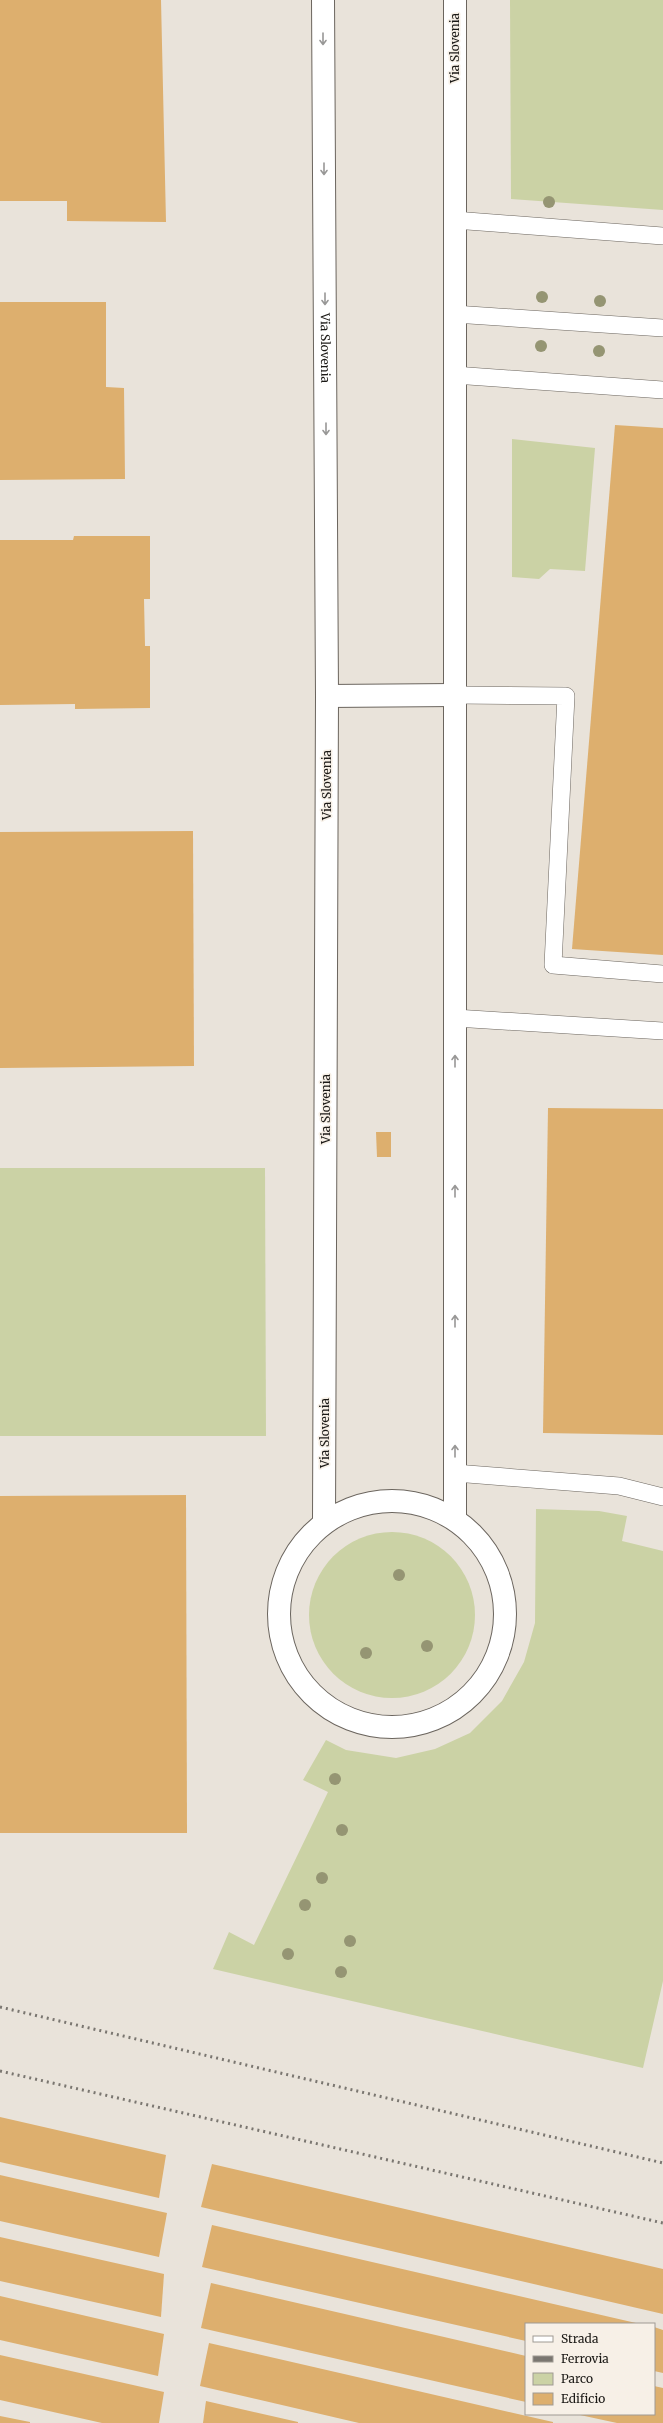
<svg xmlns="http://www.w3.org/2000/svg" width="663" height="2423" viewBox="0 0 663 2423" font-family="Merriweather,serif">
<rect width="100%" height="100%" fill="#e9e3da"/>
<g fill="#cbd2a5">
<polygon points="510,0 663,0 663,210 511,199"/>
<polygon points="512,439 595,448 585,571 550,569 539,579 512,577"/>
<polygon points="0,1168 265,1168 266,1436 0,1436"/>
<polygon points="536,1509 599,1511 627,1516 622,1541 663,1551 663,1981 643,2068 213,1969 229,1932 254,1945 328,1792 303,1780 326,1740 346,1750 396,1758 435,1749 470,1733 502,1701 524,1662 535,1623"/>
<circle cx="392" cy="1615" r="83"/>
</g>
<g fill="#ddaf6e">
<polygon points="0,0 161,0 166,222 67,221 67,201 0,201"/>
<polygon points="0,302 106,302 106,387 124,388 125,479 0,480"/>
<polygon points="615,425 663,428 663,955 572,949"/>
<polygon points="74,536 150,536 150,599 144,599 145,646 150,646 150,708 75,709 75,704 0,705 0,540 73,540"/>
<polygon points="193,831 194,1066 0,1068 0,832"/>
<polygon points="548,1108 663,1109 663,1435 543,1433"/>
<polygon points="376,1132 391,1132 391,1157 377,1157"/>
<polygon points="186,1495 187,1833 0,1833 0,1496"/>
<polygon points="0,2117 166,2155 159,2198 0,2162"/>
<polygon points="212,2164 663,2269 663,2314 201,2207"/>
<polygon points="0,2175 167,2213 159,2257 0,2221"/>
<polygon points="212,2225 636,2323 636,2324 526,2324 526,2341 202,2267"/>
<polygon points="0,2237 164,2274 161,2317 0,2281"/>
<polygon points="211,2283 526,2356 526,2402 201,2328"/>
<polygon points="0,2296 164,2334 158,2376 0,2340"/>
<polygon points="654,2327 663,2330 663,2373 654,2371"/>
<polygon points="209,2343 553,2422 553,2423 359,2423 200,2386"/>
<polygon points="0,2355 164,2392 159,2423 102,2423 0,2400"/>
<polygon points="654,2386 663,2388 663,2423 617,2423 580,2415 654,2414"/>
<polygon points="206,2401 298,2422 298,2423 203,2423"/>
<polygon points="0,2416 30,2422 30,2423 0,2423"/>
</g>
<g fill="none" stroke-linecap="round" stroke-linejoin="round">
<defs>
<g id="lane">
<polyline points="454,220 663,236"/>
<polyline points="454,314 663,328"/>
<polyline points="454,375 663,390"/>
<polyline points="454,695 566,696 553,965 663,974"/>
<polyline points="455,1018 663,1031"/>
<polyline points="455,1473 619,1486 663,1497"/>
</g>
<g id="street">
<path id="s1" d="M 323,0 L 327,696 L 324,1522"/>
<polyline points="327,696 454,695"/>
<circle cx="392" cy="1614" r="113"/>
<polyline points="455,1518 455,0"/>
</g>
</defs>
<use href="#lane" stroke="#6b655e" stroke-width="18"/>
<use href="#street" stroke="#6b655e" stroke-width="24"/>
<use href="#lane" stroke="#fff" stroke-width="17"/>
<use href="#street" stroke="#fff" stroke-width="22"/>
<g stroke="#7a7670" stroke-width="3" stroke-dasharray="2 4" stroke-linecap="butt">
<polyline points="0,2007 663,2163"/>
<polyline points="0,2071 663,2223"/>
</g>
</g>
<g fill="#959573">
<circle cx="549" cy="202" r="6"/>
<circle cx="542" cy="297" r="6"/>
<circle cx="600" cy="301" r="6"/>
<circle cx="541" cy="346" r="6"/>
<circle cx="599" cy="351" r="6"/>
<circle cx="399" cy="1575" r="6"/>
<circle cx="427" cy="1646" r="6"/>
<circle cx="366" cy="1653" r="6"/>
<circle cx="335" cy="1779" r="6"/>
<circle cx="342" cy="1830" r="6"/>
<circle cx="322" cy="1878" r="6"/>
<circle cx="305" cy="1905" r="6"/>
<circle cx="350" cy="1941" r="6"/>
<circle cx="288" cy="1954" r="6"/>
<circle cx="341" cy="1972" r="6"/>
</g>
<defs><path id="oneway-shaft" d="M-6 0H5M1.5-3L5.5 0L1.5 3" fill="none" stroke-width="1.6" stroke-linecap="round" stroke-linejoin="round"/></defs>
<g stroke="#989796">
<use href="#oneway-shaft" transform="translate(323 39) rotate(90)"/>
<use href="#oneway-shaft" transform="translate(324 169) rotate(90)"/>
<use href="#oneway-shaft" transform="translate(325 299) rotate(90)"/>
<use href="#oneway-shaft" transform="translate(326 429) rotate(90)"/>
<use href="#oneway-shaft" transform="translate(455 1061) rotate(-90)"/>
<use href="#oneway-shaft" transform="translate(455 1191) rotate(-90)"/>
<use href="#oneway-shaft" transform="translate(455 1321) rotate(-90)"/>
<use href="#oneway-shaft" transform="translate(455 1451) rotate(-90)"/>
</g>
<g text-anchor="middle" stroke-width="3" stroke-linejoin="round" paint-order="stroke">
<g font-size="12" fill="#1a1815" stroke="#f7f0e7">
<text transform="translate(455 48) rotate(-90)" y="4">Via Slovenia</text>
<text dy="4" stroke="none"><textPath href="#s1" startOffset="348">Via Slovenia</textPath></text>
<text transform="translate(327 785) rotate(-90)" y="4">Via Slovenia</text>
<text transform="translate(326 1109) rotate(-90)" y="4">Via Slovenia</text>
<text transform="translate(325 1433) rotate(-90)" y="4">Via Slovenia</text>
</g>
</g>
<rect x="525" y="2323" width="130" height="92" fill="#f7f0e7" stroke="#9f9a93"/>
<rect x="533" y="2336" width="20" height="6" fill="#ffffff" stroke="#9f9a93"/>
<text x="561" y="2343" font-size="12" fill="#1a1815">Strada</text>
<rect x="533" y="2356" width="20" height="6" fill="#7a7670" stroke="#9f9a93"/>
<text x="561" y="2363" font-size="12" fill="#1a1815">Ferrovia</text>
<rect x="533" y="2373" width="20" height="12" fill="#cbd2a5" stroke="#9f9a93"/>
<text x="561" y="2383" font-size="12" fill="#1a1815">Parco</text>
<rect x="533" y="2393" width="20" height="12" fill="#ddaf6e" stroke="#9f9a93"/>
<text x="561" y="2403" font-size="12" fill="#1a1815">Edificio</text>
</svg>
